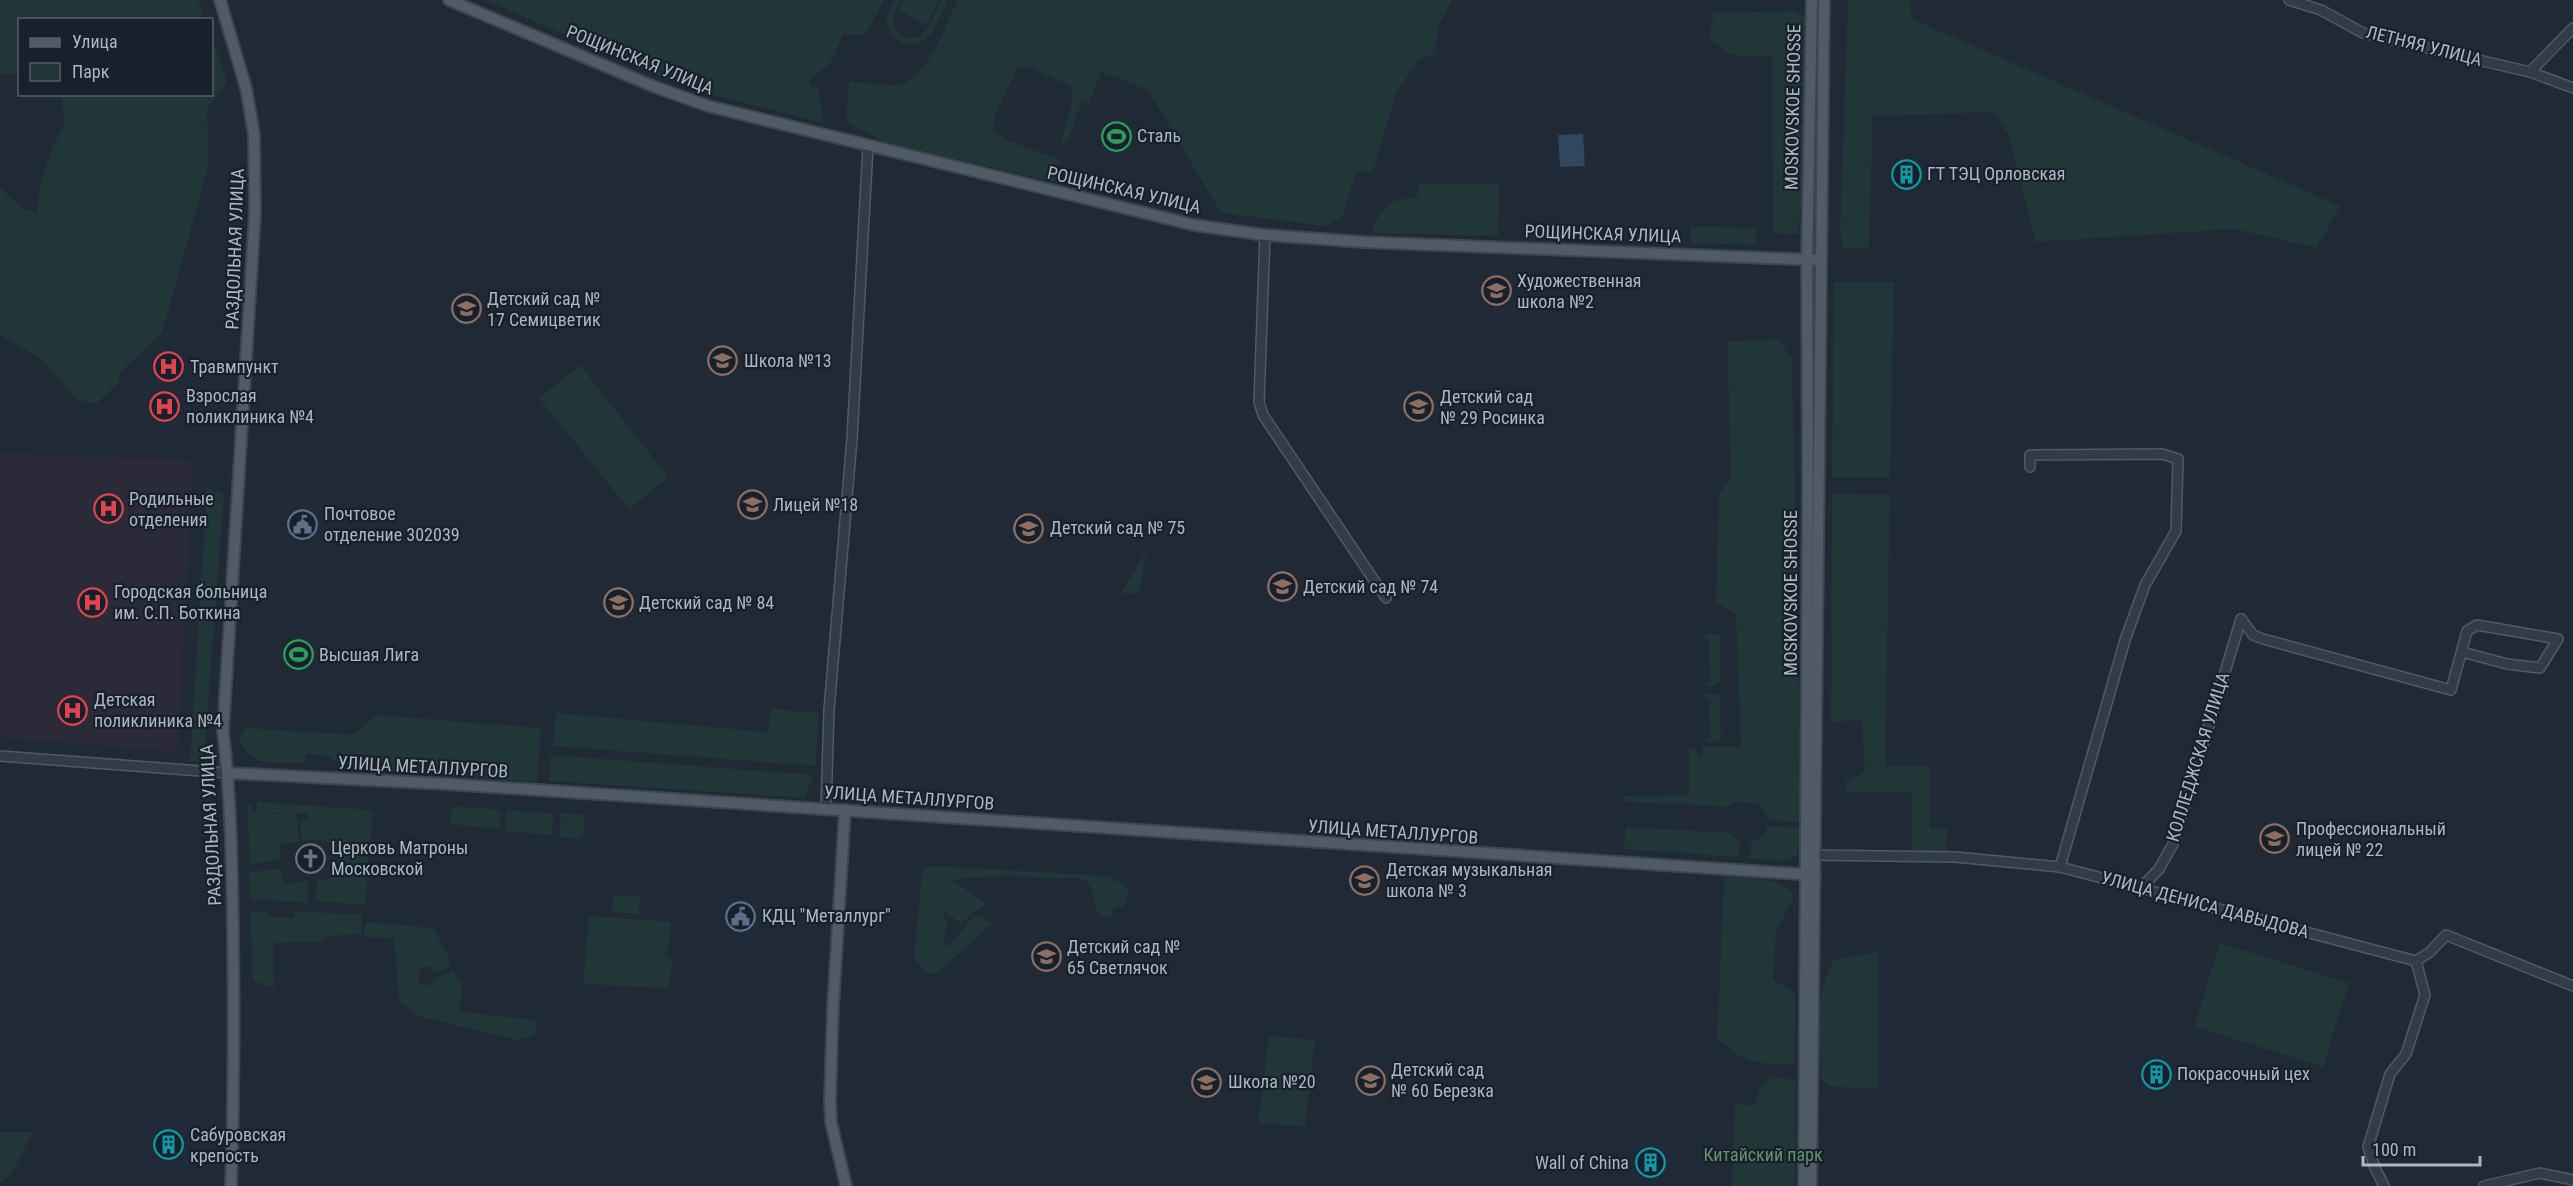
<svg xmlns="http://www.w3.org/2000/svg" width="2573" height="1186" viewBox="0 0 2573 1186" font-family="'Roboto Condensed',sans-serif">
<rect width="100%" height="100%" fill="#1f2a36"/>
<polygon fill="#2b2a38" points="0,453 188,460 193,467 177,752 0,737"/>
<g fill="#203637">
<polygon points="0,0 198,0 205,19 20,20 19,74 0,74"/>
<polygon points="486,0 884,0 866,34 843,35 831,62 811,80 810,85 818,88 823,123 706,93 645,70"/>
<path d="M 895,0 L 902,0 C 898,7 892,15 893,22 C 894,36 912,44 922,34 C 931,26 936,10 941,0 L 948,0 C 942,12 936,29 927,38 C 912,51 889,42 887,22 C 886,14 892,7 895,0 Z"/>
<polygon points="904,0 939,0 927,25 898,10"/>
<path d="M 958,0 L 1452,0 L 1439,25 L 1435,54 L 1419,59 L 1396,93 L 1373,172 L 1356,173 L 1342,217 L 1326,226 L 1221,213 L 1148,90 L 1101,72 L 1089,104 L 1082,101 L 1067,143 L 1061,141 L 1073,99 L 1071,86 L 1026,66 L 1017,69 L 994,117 L 994,130 L 1006,140 L 1061,160 L 1053,182 L 886,143 L 846,122 L 849,81 C 864,82 881,86 897,85 C 927,82 945,25 958,0 Z"/>
<polygon points="1848,0 1910,0 1912,19 2340,206 2317,248 2234,229 2036,242 2009,136 1995,112 1873,116 1869,247 1844,249 1840,231"/>
<polygon points="1793,11 1805,17 1801,206 1798,234 1773,233 1772,57 1731,55 1709,38 1714,13"/>
<polygon points="212,38 227,82 207,108 209,164 162,333 118,374 120,381 97,403 77,400 41,359 0,335 0,188 21,207 37,213 40,186 52,148 65,124 61,95 212,94"/>
<path d="M 1420,183 L 1499,184 L 1498,236 L 1374,233 L 1373,225 C 1387,205 1390,198 1416,198 Z"/>
<polygon points="1691,226 1756,228 1756,245 1691,243"/>
<polygon points="1834,282 1894,282 1890,477 1832,478"/>
<path d="M 1778,339 L 1792,359 L 1802,822 L 1768,820 C 1764,801 1752,802 1735,802 L 1729,807 L 1623,801 L 1623,796 L 1689,795 L 1689,749 L 1696,749 L 1697,755 L 1702,755 L 1702,747 L 1741,747 L 1736,615 L 1716,602 L 1719,495 L 1731,477 L 1727,342 Z"/>
<polygon points="580,365 668,477 629,509 539,398"/>
<polygon points="207,487 224,495 204,756 201,761 190,761"/>
<polygon points="1832,494 1890,495 1885,766 1930,766 1930,828 1947,829 1946,853 1912,850 1912,792 1846,793 1846,781 1865,772 1862,720 1831,722"/>
<polygon points="1146,552 1139,594 1121,593"/>
<path d="M 1707,634 L 1717,634 L 1720,637 L 1720,682 C 1715,687 1707,687 1702,683 L 1710,682 L 1709,639 L 1702,638 Z"/>
<path d="M 1707,694 L 1717,694 L 1720,697 L 1721,738 C 1715,743 1708,743 1702,739 L 1710,738 L 1709,699 L 1702,698 Z"/>
<polygon points="771,709 819,713 815,766 553,746 556,713 768,732"/>
<path d="M 377,715 L 541,728 L 537,782 L 348,768 L 324,755 L 305,754 L 305,763 C 275,762 252,769 239,739 L 245,728 L 353,735 Z"/>
<polygon points="551,755 814,775 804,798 549,781"/>
<path d="M 257,802 L 373,810 L 365,904 L 316,902 L 317,881 L 327,880 L 337,871 C 342,843 326,838 302,841 L 300,822 L 308,822 L 308,814 L 268,812 L 266,804 L 267,813 L 297,814 L 299,842 L 279,844 L 281,860 L 250,864 L 247,804 L 251,804 L 251,812 L 257,812 Z"/>
<polygon points="452,806 501,810 499,829 450,824"/>
<polygon points="507,810 554,814 552,835 505,831"/>
<polygon points="561,813 585,815 583,835 578,839 559,837"/>
<path d="M 1767,826 L 1801,828 C 1800,836 1801,846 1798,853 C 1793,866 1761,859 1750,858 L 1751,843 L 1767,832 Z"/>
<polygon points="1626,827 1730,833 1740,842 1739,857 1624,849"/>
<path d="M 933,866 L 1111,876 L 1112,880 L 1124,884 L 1129,891 L 1125,906 L 1114,908 L 1111,917 C 1086,920 1100,890 1085,881 C 1074,874 1061,879 1049,879 C 1043,879 1037,877 1030,877 C 1005,876 977,876 952,880 L 987,904 L 960,923 L 943,910 L 944,919 L 948,921 L 943,944 L 949,946 L 973,917 L 979,914 L 992,924 L 936,974 L 929,974 L 919,965 L 914,956 L 922,874 L 927,867 Z"/>
<polygon points="281,869 284,884 307,881 309,903 250,899 249,872"/>
<path d="M 1724,877 C 1750,879 1776,875 1795,895 L 1776,931 L 1773,980 L 1795,993 L 1795,1064 C 1755,1063 1750,1066 1717,1039 Z"/>
<polygon points="613,895 640,897 639,914 612,912"/>
<polygon points="250,912 268,912 268,917 294,918 295,912 362,914 362,934 328,936 321,942 273,943 274,988 253,981"/>
<polygon points="589,916 671,922 667,957 673,959 668,988 583,984"/>
<polygon points="365,922 433,928 450,960 449,967 433,974 432,967 420,967 419,984 432,985 433,980 453,970 462,985 460,1012 538,1020 534,1036 517,1040 421,1017 399,1002 394,938 364,937"/>
<polygon points="2220,943 2349,983 2323,1067 2194,1026"/>
<path d="M 1878,952 L 1878,1088 L 1831,1087 L 1821,1080 C 1819,1042 1813,994 1834,960 Z"/>
<polygon points="1269,1036 1315,1040 1305,1127 1258,1123"/>
<polygon points="1772,1077 1796,1080 1795,1186 1732,1186 1735,1103 1755,1106 1760,1088"/>
<polygon points="0,1132 33,1132 12,1173 0,1183"/>
</g>
<polygon fill="#31475e" points="1583,134 1585,166 1560,167 1558,135"/>
<g fill="none" stroke-linecap="round" stroke-linejoin="round">
<defs>
<g id="minor">
<polyline points="2289,0 2321,10 2363,33 2530,72 2573,88"/>
<polyline points="2530,72 2573,28"/>
<polyline points="1265,235 1259,402 1263,415 1386,598"/>
<polyline points="2030,467 2030,455 2162,454 2178,459 2176,531 2145,585 2125,640 2060,867"/>
<polyline points="2241,619 2253,635 2263,639 2451,690 2467,631 2477,625 2558,639 2540,668 2507,664 2462,652"/>
<polyline points="0,756 228,773"/>
<polyline points="826,809 829,710 852,439 868,146"/>
<polyline points="1810,855 1955,857 2060,867 2416,961 2430,952 2446,935 2573,986"/>
<polyline points="2141,888 2159,869 2173,844 2241,619"/>
<polyline points="2384,1186 2375,1168 2368,1147 2390,1074 2406,1054 2425,995 2416,961"/>
<polyline points="2484,1186 2540,1173 2573,1180"/>
</g>
<g id="major">
<path d="M 220,0 L 246,88 L 254,134 L 255,214 L 223,731 C 231,798 232,864 233,931 C 234,1016 234,1101 231,1186"/>
<polyline points="449,0 655,87 708,106 1194,225 1265,235 1363,242 1821,260"/>
<polyline points="228,773 447,784 1815,875"/>
<polyline points="845,810 833,1007 830,1100 831,1122 846,1186"/>
<polyline points="1804,1186 1808,487 1807,259 1812,0"/>
<polyline points="1811,1186 1824,0"/>
</g>
</defs>
<use href="#minor" stroke="#505965" stroke-width="12"/>
<use href="#major" stroke="#3c4550" stroke-width="14"/>
<use href="#minor" stroke="#323c46" stroke-width="9"/>
<use href="#major" stroke="#505b67" stroke-width="10"/>
</g>
<defs>
<symbol id="stadium-ring" viewBox="-11 -11 22 22"><circle r="9.5" fill="#18212b" stroke="#2e9e5b" stroke-width="1.5"/><path d="M0-5a6.5 5 0 1 0 0 10a6.5 5 0 1 0 0-10ZM-3.5-1.8h7v3.6h-7Z" fill="#2e9e5b"/></symbol>
<symbol id="building-ring" viewBox="-11 -11 22 22"><circle r="9.5" fill="#18212b" stroke="#0f9aa8" stroke-width="1.5"/><path d="M-4-6H4V6H1V3H-1V6H-4ZM-2.5-4.3h1.7v1.8h-1.7ZM.8-4.3h1.7v1.8H.8ZM-2.5-1h1.7V.8h-1.7ZM.8-1h1.7V.8H.8Z" fill="#0f9aa8"/></symbol>
<symbol id="school-ring" viewBox="-11 -11 22 22"><circle r="9.5" fill="#18212b" stroke="#8d6e63" stroke-width="1.5"/><path d="M0-5L7-2L0 1L-7-2ZM-4 1L0 2.5L4 1V4Q0 6-4 4Z" fill="#8d6e63"/></symbol>
<symbol id="hospital-ring" viewBox="-11 -11 22 22"><circle r="9.5" fill="#18212b" stroke="#e0444e" stroke-width="1.5"/><path d="M-5-5h3v3.5h4V-5h3V5h-3V1.5h-4V5h-3Z" fill="#e0444e"/></symbol>
<symbol id="civic-ring" viewBox="-11 -11 22 22"><circle r="9.5" fill="#18212b" stroke="#5c6f8a" stroke-width="1.5"/><path d="M-.6-6.5H3V-4.5H.6V-3L4-1V1h2V6H-6V1h2V-1L-.6-3ZM-1.2 2.5V6h2.4V2.5Z" fill="#5c6f8a"/></symbol>
<symbol id="church-ring" viewBox="-11 -11 22 22"><circle r="9.5" fill="#18212b" stroke="#6b7280" stroke-width="1.5"/><path d="M-1.2-6h2.4v3.5h3.3v2.4h-3.3V6h-2.4V-.1h-3.3v-2.4h3.3Z" fill="#6b7280"/></symbol>
</defs>
<g fill-rule="evenodd">
<use href="#stadium-ring" x="1100" y="120" width="33" height="33"/>
<use href="#building-ring" x="1890" y="158" width="33" height="33"/>
<use href="#school-ring" x="1480" y="274" width="33" height="33"/>
<use href="#school-ring" x="450" y="292" width="33" height="33"/>
<use href="#school-ring" x="706" y="344" width="33" height="33"/>
<use href="#hospital-ring" x="152" y="350" width="33" height="33"/>
<use href="#hospital-ring" x="148" y="390" width="33" height="33"/>
<use href="#school-ring" x="1402" y="390" width="33" height="33"/>
<use href="#school-ring" x="736" y="488" width="33" height="33"/>
<use href="#hospital-ring" x="92" y="492" width="33" height="33"/>
<use href="#civic-ring" x="286" y="508" width="33" height="33"/>
<use href="#school-ring" x="1012" y="512" width="33" height="33"/>
<use href="#school-ring" x="1266" y="570" width="33" height="33"/>
<use href="#hospital-ring" x="76" y="586" width="33" height="33"/>
<use href="#school-ring" x="602" y="586" width="33" height="33"/>
<use href="#stadium-ring" x="282" y="638" width="33" height="33"/>
<use href="#hospital-ring" x="56" y="694" width="33" height="33"/>
<use href="#school-ring" x="2258" y="822" width="33" height="33"/>
<use href="#church-ring" x="294" y="842" width="33" height="33"/>
<use href="#school-ring" x="1348" y="864" width="33" height="33"/>
<use href="#civic-ring" x="724" y="900" width="33" height="33"/>
<use href="#school-ring" x="1030" y="940" width="33" height="33"/>
<use href="#building-ring" x="2140" y="1058" width="33" height="33"/>
<use href="#school-ring" x="1354" y="1064" width="33" height="33"/>
<use href="#school-ring" x="1190" y="1066" width="33" height="33"/>
<use href="#building-ring" x="152" y="1128" width="33" height="33"/>
<use href="#building-ring" x="1634" y="1146" width="33" height="33"/>
</g>
<g text-anchor="middle" stroke-width="4.5" stroke-linejoin="round" paint-order="stroke">
<g font-size="18" fill="#acb6c4" stroke="#18212b">
<text transform="translate(2424 46) rotate(14)" y="6">ЛЕТНЯЯ УЛИЦА</text>
<text transform="translate(640 60) rotate(22)" y="6">РОЩИНСКАЯ УЛИЦА</text>
<text transform="translate(1793 107) rotate(-89)" y="6">MOSKOVSKOE SHOSSE</text>
<text transform="translate(1124 190) rotate(13)" y="6">РОЩИНСКАЯ УЛИЦА</text>
<text transform="translate(1603 234) rotate(2)" y="6">РОЩИНСКАЯ УЛИЦА</text>
<text transform="translate(235 249) rotate(-88)" y="6">РАЗДОЛЬНАЯ УЛИЦА</text>
<text transform="translate(1791 593) rotate(-90)" y="6">MOSKOVSKOE SHOSSE</text>
<text transform="translate(2198 757) rotate(-73)" y="6">КОЛЛЕДЖСКАЯ УЛИЦА</text>
<text transform="translate(423 767) rotate(3)" y="6">УЛИЦА МЕТАЛЛУРГОВ</text>
<text transform="translate(909 798) rotate(4)" y="6">УЛИЦА МЕТАЛЛУРГОВ</text>
<text transform="translate(211 825) rotate(-93)" y="6">РАЗДОЛЬНАЯ УЛИЦА</text>
<text transform="translate(1393 832) rotate(4)" y="6">УЛИЦА МЕТАЛЛУРГОВ</text>
<text transform="translate(2205 905) rotate(15)" y="6">УЛИЦА ДЕНИСА ДАВЫДОВА</text>
</g>
<g font-size="18" fill="#acb6c4" stroke="#18212b" text-anchor="start">
<text x="1137" y="142">Сталь</text>
<text x="1927" y="180">ГТ ТЭЦ Орловская</text>
<text x="1517" y="287">Художественная<tspan x="1517" dy="21">школа №2</tspan></text>
<text x="487" y="305">Детский сад №<tspan x="487" dy="21">17 Семицветик</tspan></text>
<text x="744" y="367">Школа №13</text>
<text x="190" y="373">Травмпункт</text>
<text x="186" y="402">Взрослая<tspan x="186" dy="21">поликлиника №4</tspan></text>
<text x="1440" y="403">Детский сад<tspan x="1440" dy="21">№ 29 Росинка</tspan></text>
<text x="129" y="505">Родильные<tspan x="129" dy="21">отделения</tspan></text>
<text x="773" y="511">Лицей №18</text>
<text x="324" y="520">Почтовое<tspan x="324" dy="21">отделение 302039</tspan></text>
<text x="1050" y="534">Детский сад № 75</text>
<text x="1303" y="593">Детский сад № 74</text>
<text x="114" y="598">Городская больница<tspan x="114" dy="21">им. С.П. Боткина</tspan></text>
<text x="639" y="609">Детский сад № 84</text>
<text x="319" y="661">Высшая Лига</text>
<text x="94" y="706">Детская<tspan x="94" dy="21">поликлиника №4</tspan></text>
<text x="2296" y="835">Профессиональный<tspan x="2296" dy="21">лицей № 22</tspan></text>
<text x="331" y="854">Церковь Матроны<tspan x="331" dy="21">Московской</tspan></text>
<text x="1386" y="876">Детская музыкальная<tspan x="1386" dy="21">школа № 3</tspan></text>
<text x="762" y="922">КДЦ "Металлург"</text>
<text x="1067" y="953">Детский сад №<tspan x="1067" dy="21">65 Светлячок</tspan></text>
<text x="1391" y="1076">Детский сад<tspan x="1391" dy="21">№ 60 Березка</tspan></text>
<text x="2177" y="1080">Покрасочный цех</text>
<text x="1228" y="1088">Школа №20</text>
<text x="190" y="1141">Сабуровская<tspan x="190" dy="21">крепость</tspan></text>
<text x="1629" y="1169" text-anchor="end">Wall of China</text>
</g>
<g font-size="18" fill="#63946c" stroke="#18212b">
<text x="1763" y="1161">Китайский парк</text>
</g>
</g>
<rect x="18" y="18" width="195" height="78" fill="#18212b" stroke="#535d68" stroke-width="1.5"/>
<rect x="30" y="38" width="30" height="9" fill="#505b67" stroke="#535d68" stroke-width="1.5"/>
<text x="72" y="48" font-size="18" fill="#acb6c4">Улица</text>
<rect x="30" y="63" width="30" height="18" fill="#203637" stroke="#535d68" stroke-width="1.5"/>
<text x="72" y="78" font-size="18" fill="#acb6c4">Парк</text>
<path d="M2363 1156v9h117v-9" fill="none" stroke="#acb6c4" stroke-width="3"/>
<text x="2372" y="1156" font-size="18" fill="#acb6c4" stroke="#18212b" stroke-width="4.5" paint-order="stroke">100 m</text>
</svg>
